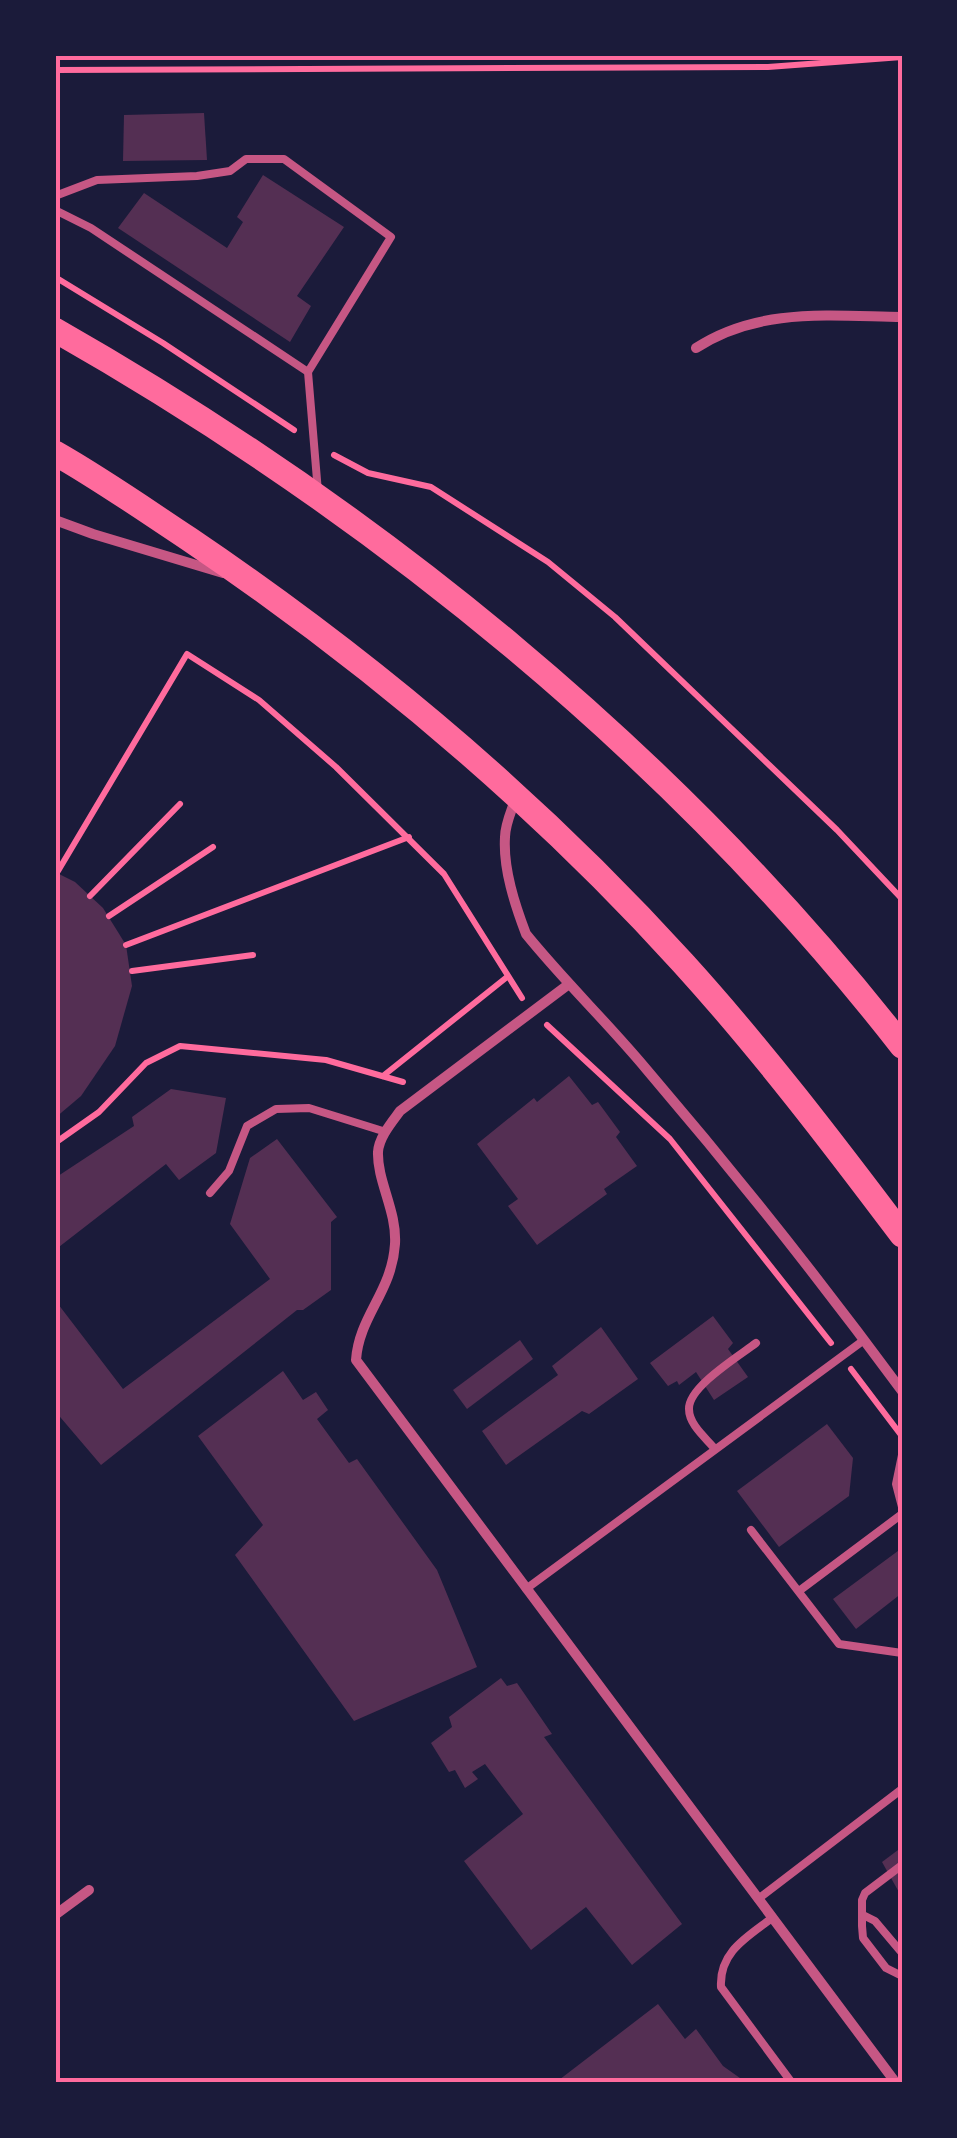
<svg xmlns="http://www.w3.org/2000/svg" width="957" height="2138" viewBox="0 0 957 2138" font-family="'Work Sans',sans-serif">
<rect width="100%" height="100%" fill="#1b1b3a"/>
<g fill="#542f53">
<polygon points="204,113 207,160 123,161 124,115"/>
<polygon points="263,175 344,227 297,296 311,306 290,342 118,228 144,193 227,248 243,222 237,217"/>
<polygon points="55,872 75,882 103,908 126,945 132,986 115,1046 81,1096 55,1118"/>
<polygon points="569,1076 592,1105 598,1102 620,1132 616,1137 637,1166 604,1189 607,1194 537,1245 508,1206 518,1199 477,1144 534,1098 537,1102"/>
<polygon points="171,1089 226,1098 216,1153 179,1180 166,1164 55,1250 55,1178 134,1126 132,1117"/>
<polygon points="277,1139 337,1217 331,1222 331,1290 303,1310 297,1310 101,1465 55,1411 55,1300 123,1389 270,1279 230,1224 250,1158"/>
<polygon points="713,1316 733,1343 728,1349 748,1377 714,1400 696,1372 679,1385 677,1381 668,1386 650,1363"/>
<polygon points="601,1327 638,1379 589,1414 582,1411 506,1465 482,1431 558,1375 552,1366"/>
<polygon points="520,1340 533,1359 467,1409 453,1390"/>
<polygon points="283,1371 303,1400 316,1392 328,1410 317,1419 349,1463 357,1459 437,1570 477,1667 354,1721 235,1555 263,1525 198,1436"/>
<polygon points="827,1424 853,1458 849,1496 779,1547 737,1491"/>
<polygon points="902,1548 902,1593 856,1629 833,1599"/>
<polygon points="501,1678 507,1686 517,1683 552,1734 544,1737 682,1924 632,1965 586,1907 531,1950 464,1861 523,1814 485,1764 472,1772 478,1779 465,1788 455,1770 449,1772 431,1743 452,1727 449,1717"/>
<polygon points="902,1847 902,1892 900,1894 882,1862"/>
<polygon points="658,2004 685,2039 696,2029 723,2066 747,2083 555,2083"/>
</g>
<g fill="none" stroke-linecap="round" stroke-linejoin="round">
<g stroke="#ff6b9d" stroke-width="6">
<polyline points="55,70 768,67 902,57"/>
<polyline points="55,277 163,343 294,430"/>
<polyline points="334,455 368,473 431,487 548,562 615,617 837,830 902,899"/>
<polyline points="58,871 187,654 259,700 336,767 444,874 522,998"/>
<polyline points="90,896 180,804"/>
<polyline points="109,916 213,847"/>
<polyline points="126,945 409,837"/>
<polyline points="132,971 253,955"/>
<polyline points="547,1025 670,1139 831,1343"/>
<polyline points="383,1076 507,977"/>
<polyline points="55,1143 99,1112 146,1063 180,1046 326,1060 403,1082"/>
<polyline points="851,1369 901,1435"/>
</g>
<g stroke="#c65784" stroke-width="8">
<polyline points="55,196 97,180 197,176 230,171 246,159 284,159 391,237 308,372"/>
<polyline points="55,210 91,228 308,372 318,492"/>
<polyline points="210,1193 229,1171 247,1126 276,1109 309,1108 386,1132"/>
<path d="M 715,1449 C 706,1438 689,1425 689,1409 C 688,1387 739,1356 756,1343"/>
<polyline points="902,1455 896,1484 902,1507"/>
<polyline points="751,1530 839,1644 902,1653"/>
<polyline points="526,1589 864,1340"/>
<polyline points="799,1591 902,1514"/>
<polyline points="902,1865 865,1893 862,1900 862,1926 863,1938 886,1968 902,1976"/>
<polyline points="758,1899 902,1789"/>
<polyline points="863,1915 875,1921 902,1953"/>
<path d="M 772,1918 C 747,1937 719,1952 721,1987 L 792,2083"/>
</g>
<g stroke="#c65784" stroke-width="10">
<path d="M 696,348 C 759,307 830,316 902,317"/>
<polyline points="55,520 93,534 223,573"/>
<path d="M 516,797 C 512,810 505,824 505,837 C 503,869 515,905 526,934 C 564,981 608,1023 647,1070 C 736,1174 821,1281 902,1391"/>
<path d="M 569,984 L 400,1111 C 392,1122 379,1137 378,1152 C 377,1181 397,1211 395,1244 C 392,1292 359,1316 356,1360 L 896,2083"/>
<polyline points="55,1915 89,1890"/>
</g>
<g stroke="#ff6b9d" stroke-width="25">
<path d="M 55,330 C 375,512 674,754 902,1046"/>
<path d="M 55,453 C 101,479 145,510 189,539 C 368,660 537,802 683,963 C 761,1049 832,1142 902,1235"/>
</g>
</g>
<rect width="957" height="2138" fill="none" stroke="#1b1b3a" stroke-width="115"/>
<rect x="58" y="58" width="842" height="2022" fill="none" stroke="#ff6b9d" stroke-width="4"/>
</svg>
